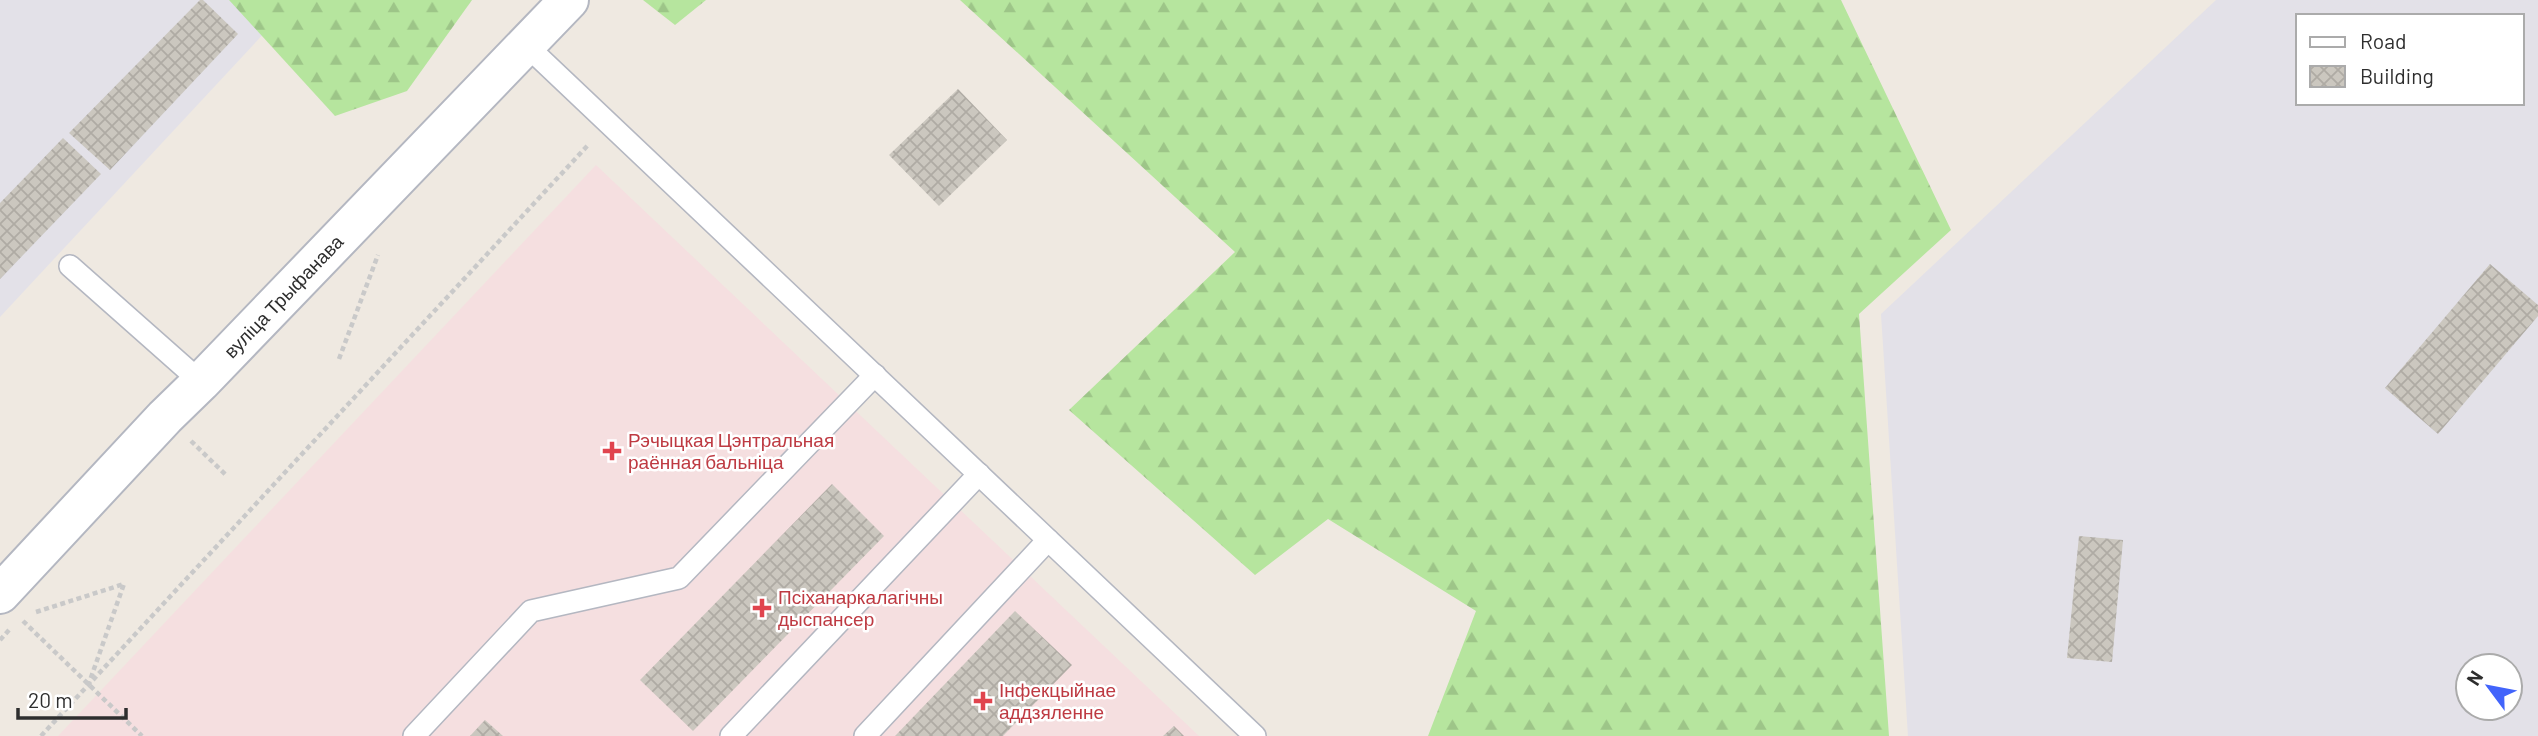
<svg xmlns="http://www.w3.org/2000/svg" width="2538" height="736" viewBox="0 0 2538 736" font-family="Barlow,sans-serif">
<defs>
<pattern id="forest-firs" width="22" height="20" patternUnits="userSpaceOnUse" patternTransform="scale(1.75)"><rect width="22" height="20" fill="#b6e59e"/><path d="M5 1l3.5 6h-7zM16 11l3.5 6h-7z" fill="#9dc588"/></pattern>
<pattern id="building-cross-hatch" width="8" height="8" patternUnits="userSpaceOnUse" patternTransform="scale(1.75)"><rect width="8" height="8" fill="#cbc7bf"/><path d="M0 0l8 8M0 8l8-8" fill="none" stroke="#afaba4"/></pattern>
</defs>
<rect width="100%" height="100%" fill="#efe9e1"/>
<g fill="#e3e1e8" fill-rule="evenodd">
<polygon points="0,0 295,0 0,317"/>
<path d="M 2216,0 L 2538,0 L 2538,736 L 1908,736 L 1881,314 ZM 2298,16 L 2522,16 L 2522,103 L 2298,103 ZM 2468,666 L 2510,666 L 2510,708 L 2468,708 Z"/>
</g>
<polygon fill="#f5dfe0" points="596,165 1199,736 58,736"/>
<g fill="url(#forest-firs)">
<polygon points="229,0 472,0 407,91 335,116"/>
<polygon points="643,0 706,0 675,25"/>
<polygon points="960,0 1841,0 1951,230 1859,314 1889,736 1428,736 1476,611 1328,519 1255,575 1069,410 1235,252"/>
</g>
<g fill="url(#building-cross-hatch)">
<polygon points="200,0 203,0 238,34 110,170 69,133"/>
<polygon points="958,89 1007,140 939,206 889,155"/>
<polygon points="63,138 101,174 0,279 0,203"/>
<polygon points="2490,264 2538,305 2538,316 2438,434 2385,388"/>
<polygon points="832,484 884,536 693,731 640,680"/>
<polygon points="2079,536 2123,540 2112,662 2067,658"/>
<polygon points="1015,611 1072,665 1003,736 895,736"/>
<polygon points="485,720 503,736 470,736"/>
<polygon points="1174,726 1184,736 1163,736"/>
</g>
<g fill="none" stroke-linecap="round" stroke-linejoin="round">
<defs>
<g id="service">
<polyline points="527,46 1255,736"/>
<polyline points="70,266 201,382"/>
<polyline points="414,736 531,611 679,578 875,375"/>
<polyline points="731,736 979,474"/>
<polyline points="865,736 1048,540"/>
</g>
<g id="tertiary">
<path id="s1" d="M 0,594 L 165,417 L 201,382 L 569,0"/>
</g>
</defs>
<use href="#service" stroke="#b4b7c1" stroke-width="24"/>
<use href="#tertiary" stroke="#b4b7c1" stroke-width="42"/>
<g stroke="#c9c9c9" stroke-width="4.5" stroke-dasharray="5 3.5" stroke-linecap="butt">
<polyline points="339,359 378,255"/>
<polyline points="191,441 227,476"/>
<polyline points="36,612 124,584 89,683"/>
<polyline points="23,621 142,736"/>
<polyline points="0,640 9,630"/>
<polyline points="41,736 589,144"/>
</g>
<use href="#service" stroke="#fff" stroke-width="21"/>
<use href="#tertiary" stroke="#fff" stroke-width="38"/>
</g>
<g fill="#e0444e" stroke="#fff" stroke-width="2.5">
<path d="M608.5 440.5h7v7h7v7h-7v7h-7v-7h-7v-7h7z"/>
<path d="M758.5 597.5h7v7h7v7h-7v7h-7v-7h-7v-7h7z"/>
<path d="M979.5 690.5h7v7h7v7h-7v7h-7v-7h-7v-7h7z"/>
</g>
<g text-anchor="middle" stroke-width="5" stroke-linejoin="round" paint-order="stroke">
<g font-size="19" fill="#2e2e2e" stroke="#fff">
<text dy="7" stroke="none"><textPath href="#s1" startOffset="411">вуліца Трыфанава</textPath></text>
</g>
<g font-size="19" fill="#be3a42" stroke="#fff" text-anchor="start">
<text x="628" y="447">Рэчыцкая Цэнтральная<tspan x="628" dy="22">раённая бальніца</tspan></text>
<text x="778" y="604">Псіханаркалагічны<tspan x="778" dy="22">дыспансер</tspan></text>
<text x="999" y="697">Інфекцыйнае<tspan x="999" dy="22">аддзяленне</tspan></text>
</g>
</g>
<rect x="2296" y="14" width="228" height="91" fill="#ffffff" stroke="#ababab" stroke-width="2"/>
<rect x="2310" y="37" width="35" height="10" fill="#ffffff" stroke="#ababab" stroke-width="2"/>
<text x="2360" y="49" font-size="21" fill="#2e2e2e">Road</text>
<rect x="2310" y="66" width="35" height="21" fill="url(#building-cross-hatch)" stroke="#ababab" stroke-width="2"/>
<text x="2360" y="84" font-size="21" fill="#2e2e2e">Building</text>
<g transform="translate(2489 687) rotate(302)"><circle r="33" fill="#ffffff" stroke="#ababab" stroke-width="2"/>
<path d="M0-5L12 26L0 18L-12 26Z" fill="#4264fb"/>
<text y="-10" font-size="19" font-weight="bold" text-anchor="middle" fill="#2e2e2e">N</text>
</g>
<path d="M18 708v10h108v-10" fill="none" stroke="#2e2e2e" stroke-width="3.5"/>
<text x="28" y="708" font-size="21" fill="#2e2e2e" stroke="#ffffff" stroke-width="5" paint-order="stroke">20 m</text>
</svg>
